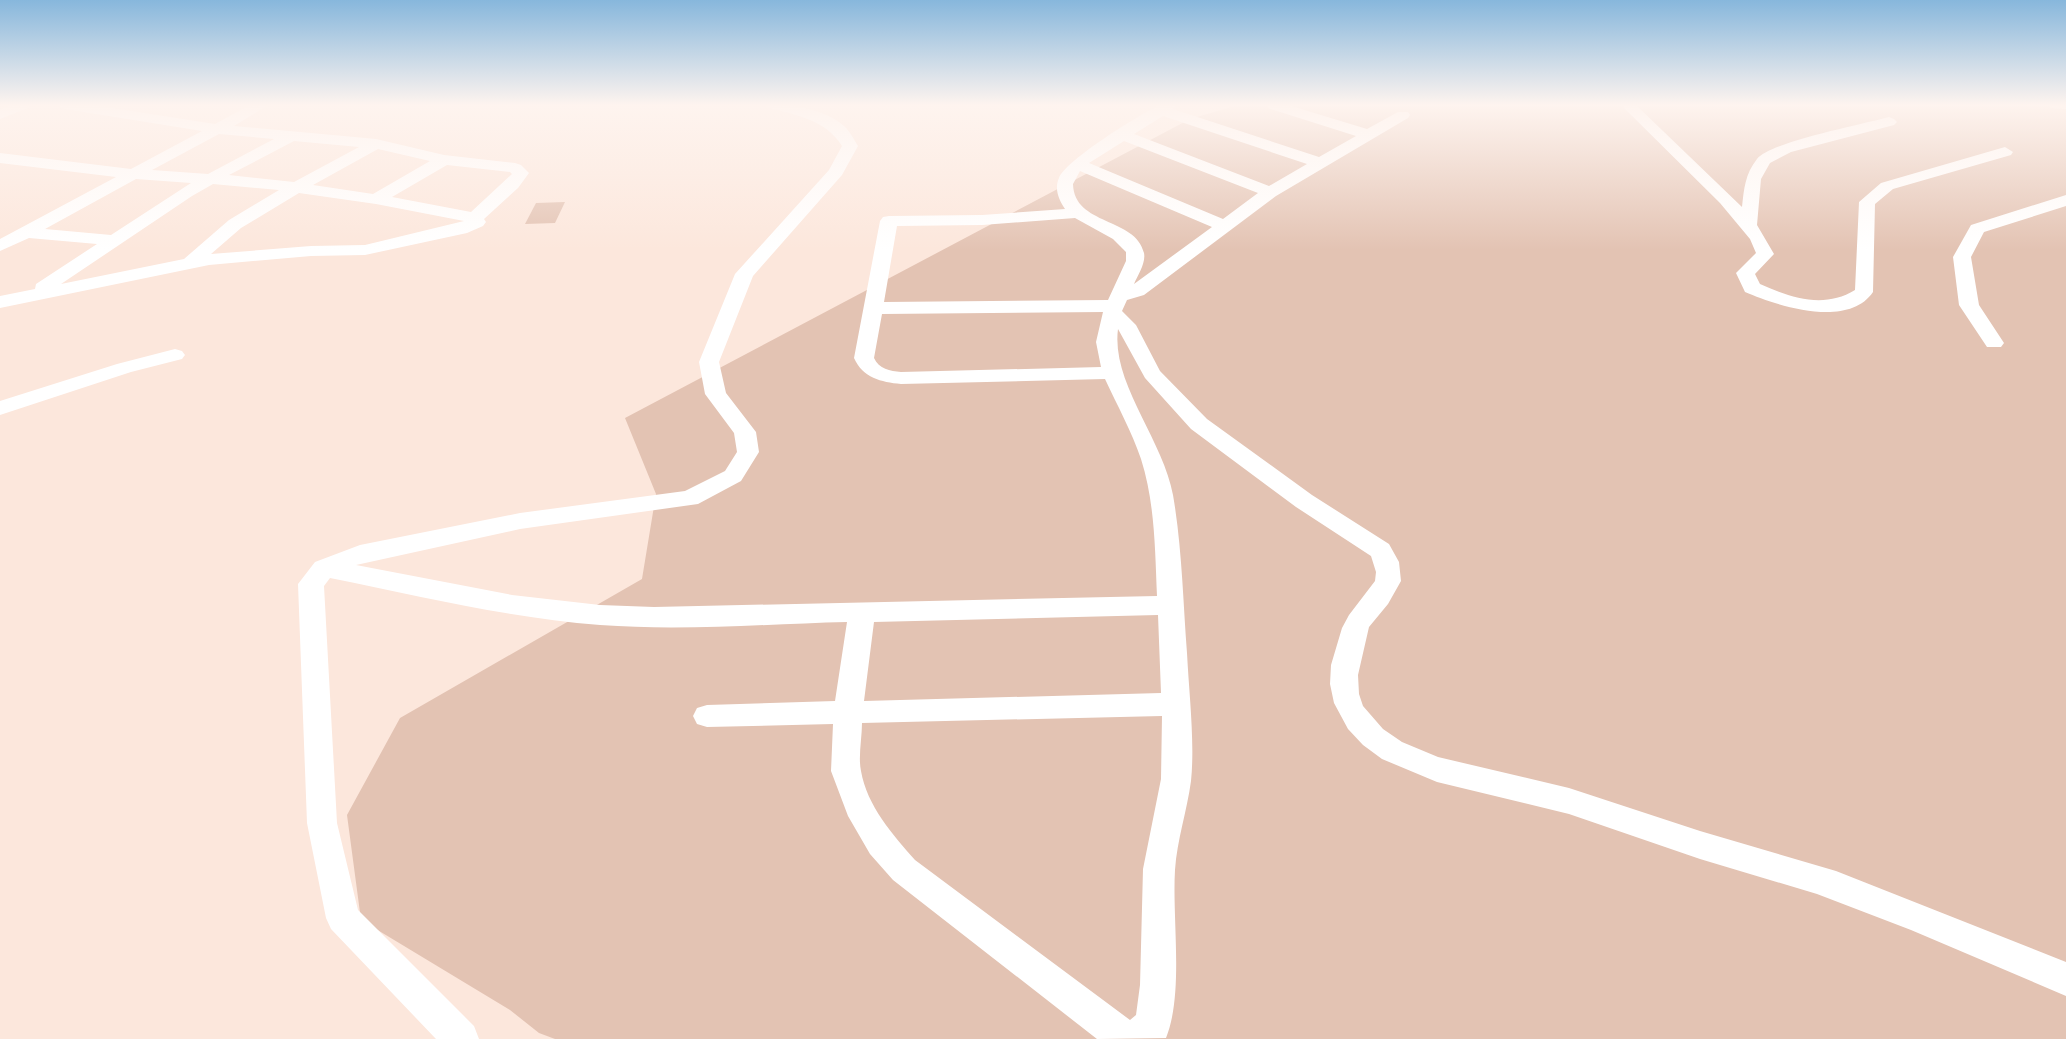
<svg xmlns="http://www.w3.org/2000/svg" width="2066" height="1039" viewBox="0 0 2066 1039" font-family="'Fira Sans Condensed',sans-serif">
<rect width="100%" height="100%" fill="#fce7dc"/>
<g fill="#e3c3b3">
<polygon points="1238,105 2066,105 2066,1039 555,1039 539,1033 510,1010 361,920 347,815 400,718 642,579 656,494 625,418 1190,119"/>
<polygon points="565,202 555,223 525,224 536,203"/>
</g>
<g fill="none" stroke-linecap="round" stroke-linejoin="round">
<g fill="#fff" fill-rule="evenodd">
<polygon points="11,105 30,105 28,108 0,119 0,110"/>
<path d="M 58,105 L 93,105 L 215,124 L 250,105 L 268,105 L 234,126 L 376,139 L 444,155 L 515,163 L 521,165 L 529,173 L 518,188 L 484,219 L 486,222 L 483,226 L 467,233 L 365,255 L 311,256 L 209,265 L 0,308 L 0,296 L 35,289 L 36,284 L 97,244 L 29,238 L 0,251 L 0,239 L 116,177 L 0,163 L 0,153 L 131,169 L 202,131 L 65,109 ZM 219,134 L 274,139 L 208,174 L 152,170 ZM 294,141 L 359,147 L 294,182 L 229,175 ZM 378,149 L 430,161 L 373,194 L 313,185 ZM 447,165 L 510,172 L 512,174 L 471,212 L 392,197 ZM 136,179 L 191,183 L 111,235 L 45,229 ZM 213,184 L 279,190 L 229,220 L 184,259 L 61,284 L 192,196 ZM 299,193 L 376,204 L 464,221 L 365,245 L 311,246 L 211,254 L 241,228 Z"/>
<path d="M 767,105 C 792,105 824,108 844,126 C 850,131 854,140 858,146 L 842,175 L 753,276 L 719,362 L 726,393 L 756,432 L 759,452 L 741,481 L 698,504 L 520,529 L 356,565 L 512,595 L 600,605 L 654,607 L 1157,596 C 1155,550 1155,503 1141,459 C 1132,432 1117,405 1105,379 L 901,384 C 881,382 863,378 854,358 L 880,221 L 883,217 L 889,216 L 982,215 L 1065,209 C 1059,200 1054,189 1059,178 C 1066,160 1140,114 1160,105 L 1177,105 L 1173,109 L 1319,157 L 1356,136 L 1268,108 L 1266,105 L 1288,105 L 1367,129 L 1398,112 L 1408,112 L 1410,115 L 1408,118 L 1276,196 L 1144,295 L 1127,300 L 1122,311 L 1136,325 L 1160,371 L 1207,419 L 1312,495 L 1389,544 L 1399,562 L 1401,581 L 1388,604 L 1369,627 L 1358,675 L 1359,694 L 1363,706 L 1383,729 L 1402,742 L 1438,757 L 1569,788 L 1700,831 L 1836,871 L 2066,962 L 2066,996 L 1911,930 L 1817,894 L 1700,859 L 1569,814 L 1437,782 L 1382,759 L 1363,745 L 1348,729 L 1334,703 L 1330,684 L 1331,665 L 1342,628 L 1349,615 L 1375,581 L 1376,572 L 1371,556 L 1296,507 L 1191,429 L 1145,378 L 1118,329 C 1111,383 1163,439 1173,495 C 1182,547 1183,601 1187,653 C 1189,693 1195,742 1191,781 C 1187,811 1177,840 1175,870 C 1172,920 1184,993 1166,1038 L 1097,1039 L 893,880 L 870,854 L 848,816 L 831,771 L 833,724 L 707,727 L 697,724 L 693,716 L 697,708 L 707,705 L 835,701 L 847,622 C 766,624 682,631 600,625 C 509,618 419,596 330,578 L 324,586 L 337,823 L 358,910 L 474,1026 L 479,1039 L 436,1039 L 331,929 L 326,918 L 307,823 L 298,584 L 315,562 L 360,545 L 520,513 L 685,491 L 725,471 L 737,452 L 734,433 L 705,394 L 699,362 L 735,274 L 829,170 L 842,146 C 826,120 797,115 769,108 ZM 1163,116 L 1307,164 L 1269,186 L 1134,134 ZM 1124,141 L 1258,193 L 1223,219 L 1089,163 ZM 1080,171 L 1212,227 L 1134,284 C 1138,275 1146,263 1144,253 C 1136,217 1074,226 1073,184 ZM 1075,218 L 1113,239 L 1126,252 L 1126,261 L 1108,300 L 884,302 L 897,226 L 982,225 ZM 1103,312 L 1096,342 L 1101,367 L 901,372 C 890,371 879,369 874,358 L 882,314 ZM 1158,615 L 1161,693 L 864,701 L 874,622 ZM 1162,716 L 1161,779 L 1143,869 L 1140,985 L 1136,1015 L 1130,1020 L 915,860 C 893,835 867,806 861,771 C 858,757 862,738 862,723 Z"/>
<path d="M 1621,105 L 1636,105 L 1742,207 C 1744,189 1745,174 1757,159 C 1770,142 1864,124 1889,117 L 1894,119 L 1897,122 L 1894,125 L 1791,152 L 1770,163 L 1761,179 L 1757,225 L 1774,254 L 1755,274 L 1760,284 C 1791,298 1824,309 1855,290 L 1859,202 L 1881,183 L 2005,147 L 2013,152 L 2011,155 L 1893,189 L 1875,204 L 1873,292 C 1848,329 1778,306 1745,292 L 1736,273 L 1756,253 L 1750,239 L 1720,203 Z"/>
<polygon points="2049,105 2066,105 2066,109 2051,108"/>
<polygon points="2066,195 2066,206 1984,232 1971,257 1979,305 2004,343 2001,347 1987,347 1959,305 1953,257 1971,225"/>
<polygon points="175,349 182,351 185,355 182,359 131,372 0,415 0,401 117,364"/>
</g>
</g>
<linearGradient id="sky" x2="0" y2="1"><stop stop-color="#87b7dc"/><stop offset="0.42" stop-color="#fef4ef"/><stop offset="1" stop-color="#fef4ef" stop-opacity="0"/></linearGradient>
<rect width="2066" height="250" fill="url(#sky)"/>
</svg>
